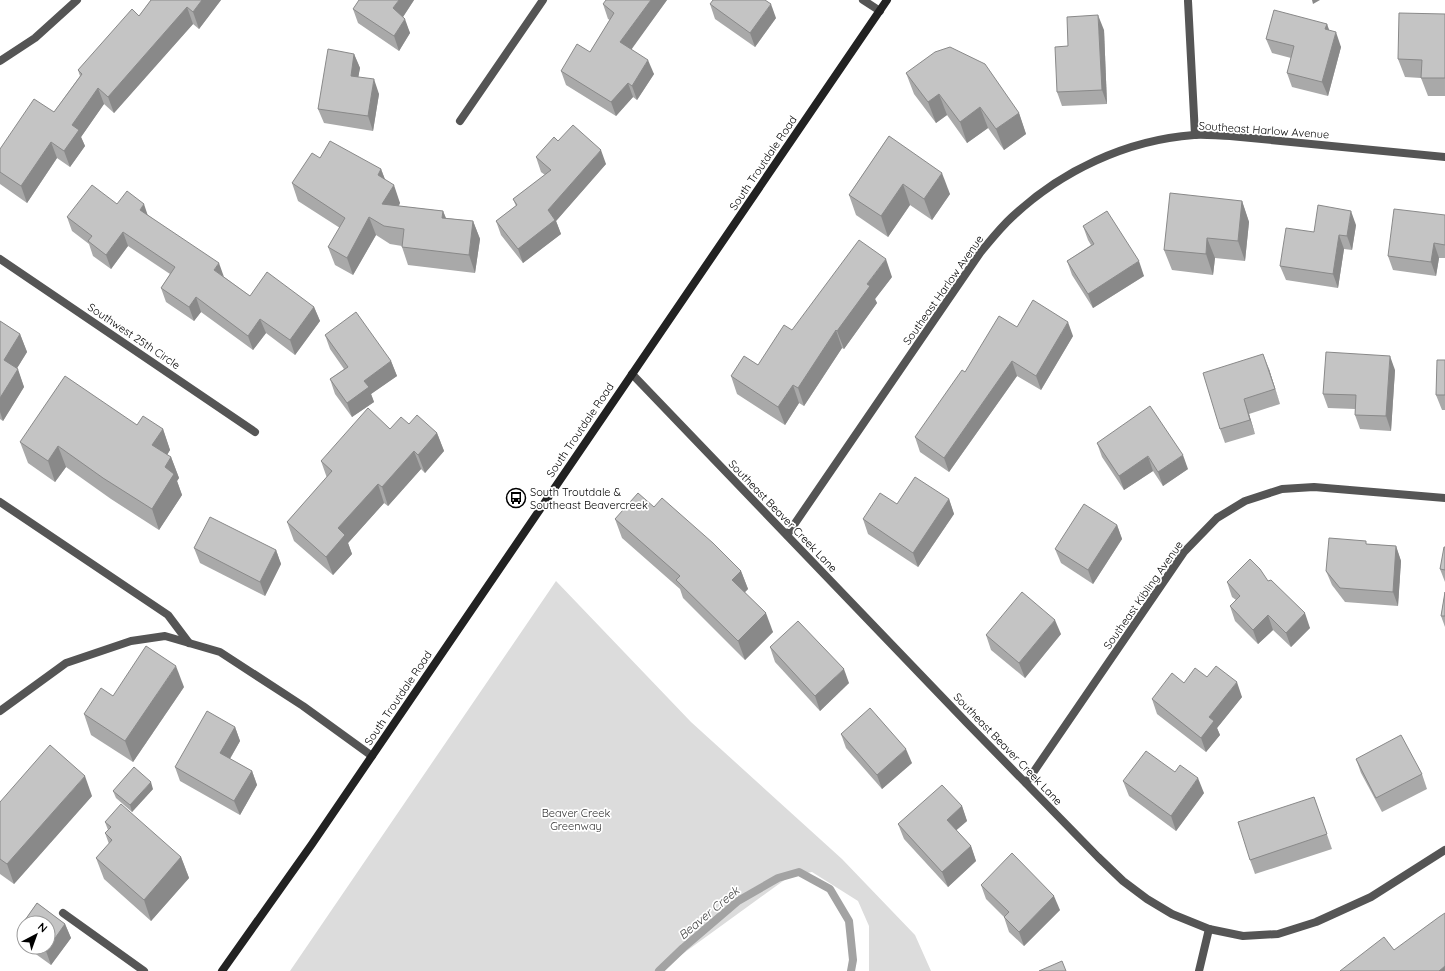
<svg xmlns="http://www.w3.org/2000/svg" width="1445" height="971" viewBox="0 0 1445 971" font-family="Quicksand,sans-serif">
<rect width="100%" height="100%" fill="#fff"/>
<polygon fill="#dcdcdc" points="556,581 691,722 842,859 915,935 931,971 869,971 869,926 858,901 812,872 790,876 659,971 290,971"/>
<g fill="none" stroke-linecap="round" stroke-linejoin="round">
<polyline stroke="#a3a3a3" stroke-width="8" points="659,971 683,948 738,901 778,878 799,872 830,889 849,921 853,960 851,971"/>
<g stroke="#555" stroke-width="8">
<polyline points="0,502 168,615 189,643"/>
<polyline points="0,711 66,663 131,641 165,636 220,652 303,706 372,756"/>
<polyline points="63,913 144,971"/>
</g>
<g stroke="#555" stroke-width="8">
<polyline points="863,0 880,11"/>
<polyline points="1188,1 1195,135"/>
<polyline points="0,61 35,38 77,0"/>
<polyline points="460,121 543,0"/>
<polyline points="0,259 255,432"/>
<polyline points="632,374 968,724 1098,857 1123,881 1147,899 1172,914 1209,929 1243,936 1278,934 1316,922 1371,897 1445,850"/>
<path d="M 787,535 L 980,253 C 990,241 1000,228 1012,217 C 1061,171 1126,140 1194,135 C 1206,134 1218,136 1230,136 L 1445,157"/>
<polyline points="1026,783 1184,552 1217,518 1245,501 1282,489 1314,487 1445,498"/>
<polyline points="1199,971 1209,929"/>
</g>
<polyline stroke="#222" stroke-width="8" points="222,971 312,844 887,0"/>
</g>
<g fill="#a9a9a9">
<polygon points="151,0 221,0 199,29 193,24 114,113 104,104 81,137 85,146 70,167 57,158 27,203 0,184 0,149 54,112 80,76 78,70 139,16"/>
<polygon points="414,0 403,17 410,33 399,51 358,23 353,9"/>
<polygon points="667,0 631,49 654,74 637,100 633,97 616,116 566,85 561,71 590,52 610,20 608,19 603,4"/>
<polygon points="710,4 776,18 755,47 715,19"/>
<polygon points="1445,14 1445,96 1428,96 1421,78 1405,77 1398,59"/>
<polygon points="1327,24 1329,31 1341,47 1328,96 1292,87 1287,73 1291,58 1272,53 1266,39"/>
<polygon points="1104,30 1107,104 1062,106 1057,92 1068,46"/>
<polygon points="354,54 360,68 358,77 379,94 373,131 324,123 318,109"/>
<polygon points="906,73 1019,113 1026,134 1004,150 988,128 967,143 947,115 936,123 914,94"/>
<polygon points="889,136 950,194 932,220 910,205 888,237 856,215 849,195"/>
<polygon points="558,141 606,164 556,221 561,234 523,263 501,235 496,221 516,206 513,199 545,175 541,172 536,157"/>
<polygon points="320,158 381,169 385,180 400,203 399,206 443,211 446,218 473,221 480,239 475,273 408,265 402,247 402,246 390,244 376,235 353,275 335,265 328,247 340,228 298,201 292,183"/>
<polygon points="1242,201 1249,222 1245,261 1215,258 1213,275 1172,270 1164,250"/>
<polygon points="117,204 148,215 224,277 250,296 314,307 320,321 295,355 266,333 253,350 201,312 194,321 166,302 161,288 170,274 128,246 111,269 93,256 89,244 72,231 67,217"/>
<polygon points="1445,215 1445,258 1439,258 1436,276 1393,270 1388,256"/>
<polygon points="1356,225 1352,250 1344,249 1338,288 1286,280 1280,266 1314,232"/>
<polygon points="1083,226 1144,276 1093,308 1072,275 1067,261 1091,245 1088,240"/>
<polygon points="892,277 875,299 877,303 844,349 842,348 804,406 799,403 785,425 737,394 731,376 758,365 792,330"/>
<polygon points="0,321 20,334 27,352 17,368 24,387 3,421 0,419"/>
<polygon points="1017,327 1073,336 1041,390 1017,376 949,472 920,452 915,437 965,372"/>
<polygon points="325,335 391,361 397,376 371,394 374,402 352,417 335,394 330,379 344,369 330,349"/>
<polygon points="1445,360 1445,410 1442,410 1436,395"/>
<polygon points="1269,369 1280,404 1249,414 1255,434 1225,443 1220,429"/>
<polygon points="1395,370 1391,431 1360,429 1355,415 1355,409 1328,408 1323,394"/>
<polygon points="409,424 437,433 444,451 425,473 421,469 388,506 384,503 348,543 352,554 333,575 294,541 287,522 327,478 321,461 390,429"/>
<polygon points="137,425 163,429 170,450 167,455 171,457 179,478 177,481 182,495 159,530 111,499 66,467 55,482 28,463 20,442"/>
<polygon points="1097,443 1188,469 1163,486 1153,471 1124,490 1102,457"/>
<polygon points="949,499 954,514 918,567 868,534 863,519 897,504"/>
<polygon points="615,519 741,571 748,589 745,592 773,632 745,660 683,598 680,589 622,538"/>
<polygon points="1117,525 1122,539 1093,584 1061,563 1055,549"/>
<polygon points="1367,544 1396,546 1401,561 1398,606 1345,602 1332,585 1326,571"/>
<polygon points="1445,547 1445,582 1440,569"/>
<polygon points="194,548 276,550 281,564 265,596 200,563"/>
<polygon points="1268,581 1310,628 1291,647 1273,630 1258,644 1235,621 1230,606 1236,600 1232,597 1227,582"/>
<polygon points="1445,592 1445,627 1441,616"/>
<polygon points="1061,634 1025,678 991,650 986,635"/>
<polygon points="770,647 849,683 820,711 775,662"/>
<polygon points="1207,677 1242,697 1217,728 1220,735 1206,752 1157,714 1152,699 1184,683"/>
<polygon points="184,687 133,762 91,735 84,714"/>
<polygon points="235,727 240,741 230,759 252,771 257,785 240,815 180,781 175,767"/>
<polygon points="841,734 912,763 882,789 846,748"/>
<polygon points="1356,759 1422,774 1427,789 1382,812 1361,773"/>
<polygon points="1123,781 1204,793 1176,831 1129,796"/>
<polygon points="153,789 132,812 116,798 113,791"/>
<polygon points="92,796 14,884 0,874 0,802"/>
<polygon points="1314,797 1332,849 1255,874 1250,860"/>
<polygon points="962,806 967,821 956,830 971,846 976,861 948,887 904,839 898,824"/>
<polygon points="105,822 181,857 189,878 151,921 104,879 96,858 109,844 105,833 108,830"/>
<polygon points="981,885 1060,910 1024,946 1009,932 1004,917 986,899"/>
<polygon points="37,903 65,924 71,938 51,965 26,947 48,947 48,923 24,923 24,946 23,945 18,930"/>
</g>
<g fill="#898989">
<polygon points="202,0 221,0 199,29 193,12"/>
<polygon points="399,0 414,0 399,23 393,8"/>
<polygon points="651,0 667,0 626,57 620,42"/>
<polygon points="1312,0 1320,0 1313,4"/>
<polygon points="771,4 776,18 755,47 750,33"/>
<polygon points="187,7 193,24 114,113 108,97"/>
<polygon points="1098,15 1104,30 1107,104 1102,90"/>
<polygon points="405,19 410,33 399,51 394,36"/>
<polygon points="1327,24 1332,38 1325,29"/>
<polygon points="1336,32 1341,47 1328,96 1322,82"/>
<polygon points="354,54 360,68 356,90 351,76"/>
<polygon points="648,60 654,74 637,100 632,86"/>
<polygon points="374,79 379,94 373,131 368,116"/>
<polygon points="628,83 633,97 616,116 611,102"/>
<polygon points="98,88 104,104 81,137 85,146 70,167 64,151 72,125"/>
<polygon points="939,94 947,115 936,123 928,102"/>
<polygon points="980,107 988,128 967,143 960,122"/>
<polygon points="1019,113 1026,134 1004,150 996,129"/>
<polygon points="51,142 57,158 27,203 21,186"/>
<polygon points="601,150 606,164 556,221 561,234 523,263 518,249 548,210"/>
<polygon points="381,169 388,187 378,175"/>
<polygon points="942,173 950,194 932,220 924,199"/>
<polygon points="903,184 910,205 888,237 881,216"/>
<polygon points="394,185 400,203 389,221 382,204"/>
<polygon points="1242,201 1249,222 1245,261 1238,241"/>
<polygon points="144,204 149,219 140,210"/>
<polygon points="443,211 450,229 442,218"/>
<polygon points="1351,211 1356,225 1352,250 1347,236"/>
<polygon points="369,217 376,235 353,275 347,258"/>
<polygon points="473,221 480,239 475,273 469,255"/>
<polygon points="123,232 128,246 111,269 106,255"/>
<polygon points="1339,235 1344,249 1338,288 1333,274"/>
<polygon points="1207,238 1215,258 1213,275 1206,254"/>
<polygon points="1434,243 1439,258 1436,276 1431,262"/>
<polygon points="886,259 892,277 875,299 877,303 844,349 837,331 867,284"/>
<polygon points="1139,261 1144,276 1093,308 1088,294"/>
<polygon points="219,263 224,277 214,270"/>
<polygon points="196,297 201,312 194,321 189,307"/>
<polygon points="314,307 320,321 295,355 290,340"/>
<polygon points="260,319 266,333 253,350 248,336"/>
<polygon points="1068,322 1073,336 1041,390 1036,376"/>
<polygon points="836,330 842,348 804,406 798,388"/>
<polygon points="20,334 27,352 11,378 4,360"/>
<polygon points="1263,354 1269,369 1280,404 1275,389"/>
<polygon points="1390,356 1395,370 1391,431 1386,416"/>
<polygon points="391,361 397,376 371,394 374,402 352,417 347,403 364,381"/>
<polygon points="1012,361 1017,376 949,472 944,458"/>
<polygon points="18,369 24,387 3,421 0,412 0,398"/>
<polygon points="793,385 799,403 785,425 778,407"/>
<polygon points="1244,399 1249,414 1255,434 1250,420"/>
<polygon points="163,429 170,450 160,466 152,445"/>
<polygon points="437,433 444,451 425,473 418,455"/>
<polygon points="58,446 66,467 55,482 48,461"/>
<polygon points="414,451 421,469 388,506 382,487"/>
<polygon points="1183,455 1188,469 1163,486 1158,472"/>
<polygon points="1148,456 1153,471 1124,490 1119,476"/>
<polygon points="171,457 179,478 177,481 182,495 159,530 152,509 165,467"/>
<polygon points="378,484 384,503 348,543 352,554 333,575 326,557 338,528"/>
<polygon points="949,499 954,514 918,567 913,553"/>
<polygon points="1117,525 1122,539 1093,584 1088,570"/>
<polygon points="1396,546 1401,561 1398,606 1393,592"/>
<polygon points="276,550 281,564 265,596 260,582"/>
<polygon points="741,571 748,589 739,598 732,580"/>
<polygon points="766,613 773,632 745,660 738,641"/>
<polygon points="1305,613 1310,628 1291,647 1286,633"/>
<polygon points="1268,615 1273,630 1258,644 1253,630"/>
<polygon points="1055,620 1061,634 1025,678 1019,663"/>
<polygon points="176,666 184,687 133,762 125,741"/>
<polygon points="844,669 849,683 820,711 815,696"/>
<polygon points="1237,682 1242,697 1217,728 1220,735 1206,752 1201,738 1209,717"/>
<polygon points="235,727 240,741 225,767 220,753"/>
<polygon points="906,749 912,763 882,789 877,775"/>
<polygon points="252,771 257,785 240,815 234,801"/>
<polygon points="85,776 92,796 14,884 7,864"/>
<polygon points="1198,778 1204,793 1176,831 1171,816"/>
<polygon points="151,782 153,789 132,812 130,805"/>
<polygon points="962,806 967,821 952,834 947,820"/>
<polygon points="971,846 976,861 948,887 942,872"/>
<polygon points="181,857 189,878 151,921 144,900"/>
<polygon points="1054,896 1060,910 1024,946 1019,932"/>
<polygon points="65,924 71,938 51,965 46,951"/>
<polygon points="1445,966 1445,971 1439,971"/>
</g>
<g fill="#c4c4c4" stroke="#898989">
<polygon points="151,0 202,0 193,12 187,7 108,97 98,88 72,125 79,130 64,151 51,142 21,186 0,172 0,149 34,99 54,112 82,74 78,70 132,9 139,16"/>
<polygon points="359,0 399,0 393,8 405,19 394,36 353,9"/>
<polygon points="606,0 651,0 620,42 648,60 632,86 628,83 611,102 561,71 577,44 590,52 614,13 603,4"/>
<polygon points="713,0 765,0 771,4 750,33 710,4"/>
<polygon points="1274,10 1327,24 1325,29 1336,32 1322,82 1287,73 1294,46 1266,39"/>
<polygon points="1399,13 1445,14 1445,78 1421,78 1422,60 1398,59"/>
<polygon points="1098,15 1102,90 1057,92 1055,47 1068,46 1067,17"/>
<polygon points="950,47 985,64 1019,113 996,129 980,107 960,122 939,94 928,102 906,73 935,52"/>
<polygon points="328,49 354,54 351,76 374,79 368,116 318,109"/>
<polygon points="573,125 601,150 548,210 555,220 518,249 496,221 517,205 513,199 551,170 536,157 554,137 558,141"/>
<polygon points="889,136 942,173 924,199 903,184 881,216 849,195"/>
<polygon points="330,141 381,169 378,175 394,185 382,204 443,211 442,218 473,221 469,255 402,247 404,229 384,226 369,217 347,258 328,247 345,218 292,183 312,153 320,158"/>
<polygon points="92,185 117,204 127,191 144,204 140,210 219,263 214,270 250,296 267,272 314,307 290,340 260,319 248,336 196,297 189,307 161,288 175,267 123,232 106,255 88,241 92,236 67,217"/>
<polygon points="1170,193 1242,201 1238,241 1207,238 1206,254 1164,250"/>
<polygon points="1318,205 1351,211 1347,236 1339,235 1333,274 1280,266 1286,228 1314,232"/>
<polygon points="1394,209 1445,215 1445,245 1434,243 1431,262 1388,256"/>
<polygon points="1107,211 1139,261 1088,294 1067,261 1094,244 1083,226"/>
<polygon points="859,240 886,259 867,284 870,286 837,331 836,330 798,388 793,385 778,407 731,376 744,356 758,365 784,325 792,330"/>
<polygon points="1033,300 1068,322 1036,376 1012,361 944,458 915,437 962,370 965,372 999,316 1017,327"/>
<polygon points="356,312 391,361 364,381 369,387 347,403 330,379 348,367 325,335"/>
<polygon points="0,321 20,334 4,360 18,369 0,398"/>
<polygon points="1326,352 1390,356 1386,416 1355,415 1356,395 1323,394"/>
<polygon points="1263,354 1275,389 1244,399 1250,420 1220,429 1203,373"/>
<polygon points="1437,360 1445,360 1445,395 1436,395"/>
<polygon points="65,376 137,425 143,416 163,429 152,445 171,457 165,467 174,474 152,509 103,478 58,446 48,461 20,442"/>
<polygon points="1150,406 1183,455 1158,472 1148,456 1119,476 1097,443"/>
<polygon points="368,408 390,429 401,417 409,424 417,415 437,433 418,455 414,451 382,487 378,484 338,528 345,535 326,557 287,522 332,471 321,461"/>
<polygon points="915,477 949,499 913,553 863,519 880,493 897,504"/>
<polygon points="638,493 654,507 662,498 713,543 741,571 732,580 766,613 738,641 676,580 680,576 615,519"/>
<polygon points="1084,504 1117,525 1088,570 1055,549"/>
<polygon points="210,517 276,550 260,582 194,548"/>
<polygon points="1329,538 1366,541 1366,544 1396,546 1393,592 1340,588 1326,571"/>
<polygon points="1444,547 1445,547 1445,570 1440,569"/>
<polygon points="1250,559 1260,569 1268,581 1271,580 1305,613 1286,633 1268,615 1253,630 1230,606 1240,596 1227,582"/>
<polygon points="1022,592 1055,620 1019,663 986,635"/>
<polygon points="1445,592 1445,616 1441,616"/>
<polygon points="798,621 844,669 815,696 770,647"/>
<polygon points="146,646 176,666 125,741 84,714 101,688 113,696"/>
<polygon points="1216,666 1237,682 1209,717 1214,721 1201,738 1152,699 1172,673 1184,683 1195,668 1207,677"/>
<polygon points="870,708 906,749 877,775 841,734"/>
<polygon points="207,711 235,727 220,753 252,771 234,801 175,767"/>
<polygon points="1401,735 1422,774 1376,798 1356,759"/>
<polygon points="50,745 85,776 7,864 0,859 0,802"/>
<polygon points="1146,751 1175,772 1180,765 1198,778 1171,816 1123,781"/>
<polygon points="134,767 151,782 130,805 113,791"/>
<polygon points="942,785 962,806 947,820 971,846 942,872 898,824"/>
<polygon points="1314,797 1327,834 1250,860 1238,822"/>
<polygon points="121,804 181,857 144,900 96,858 112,840 105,833 111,827 105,822"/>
<polygon points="1012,853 1054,896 1019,932 1004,917 1009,912 981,885"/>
<polygon points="37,903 65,924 46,951 41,947 48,947 48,923 24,923 24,935 18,930"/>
<polygon points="1445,913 1445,966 1439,971 1340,971 1384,937 1394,950 1439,917"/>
<polygon points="1062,961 1066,971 1039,971"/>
</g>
<defs>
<symbol id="bus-ring" viewBox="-11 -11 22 22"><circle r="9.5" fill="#fff" stroke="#000" stroke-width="1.5"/><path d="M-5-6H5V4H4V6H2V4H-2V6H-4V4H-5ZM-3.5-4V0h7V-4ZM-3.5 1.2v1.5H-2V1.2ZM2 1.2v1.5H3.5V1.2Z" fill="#000"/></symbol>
</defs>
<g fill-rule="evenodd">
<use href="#bus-ring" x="505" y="487" width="22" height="22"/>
</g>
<g text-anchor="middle" stroke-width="3.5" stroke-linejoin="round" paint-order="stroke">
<g font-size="11" fill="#000" stroke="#fff">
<text transform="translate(1264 130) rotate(4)" y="4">Southeast Harlow Avenue</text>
<text transform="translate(763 163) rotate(-56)" y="4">South Troutdale Road</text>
<text transform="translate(943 290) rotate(-55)" y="4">Southeast Harlow Avenue</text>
<text transform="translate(134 336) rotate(34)" y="4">Southwest 25th Circle</text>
<text transform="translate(580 430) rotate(-56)" y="4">South Troutdale Road</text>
<text transform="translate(783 516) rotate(46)" y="4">Southeast Beaver Creek Lane</text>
<text transform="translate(1143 595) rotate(-55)" y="4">Southeast Kibling Avenue</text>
<text transform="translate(398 698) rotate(-56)" y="4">South Troutdale Road</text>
<text transform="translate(1008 749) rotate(46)" y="4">Southeast Beaver Creek Lane</text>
</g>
<g font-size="11" fill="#000" stroke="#fff" text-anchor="start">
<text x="530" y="496">South Troutdale &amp;<tspan x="530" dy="13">Southeast Beavercreek</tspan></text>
</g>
<g font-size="11" fill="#333" stroke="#fff">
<text x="576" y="817">Beaver Creek<tspan x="576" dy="13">Greenway</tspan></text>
</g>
<g font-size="12" font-style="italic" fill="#444" stroke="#fff">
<text transform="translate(709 913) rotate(-40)" y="4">Beaver Creek</text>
</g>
</g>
<g transform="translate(36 935) rotate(41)"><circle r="19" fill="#ffffff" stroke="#999999"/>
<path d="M0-3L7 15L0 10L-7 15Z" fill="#000000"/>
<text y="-6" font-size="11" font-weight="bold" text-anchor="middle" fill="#000000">N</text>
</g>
</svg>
